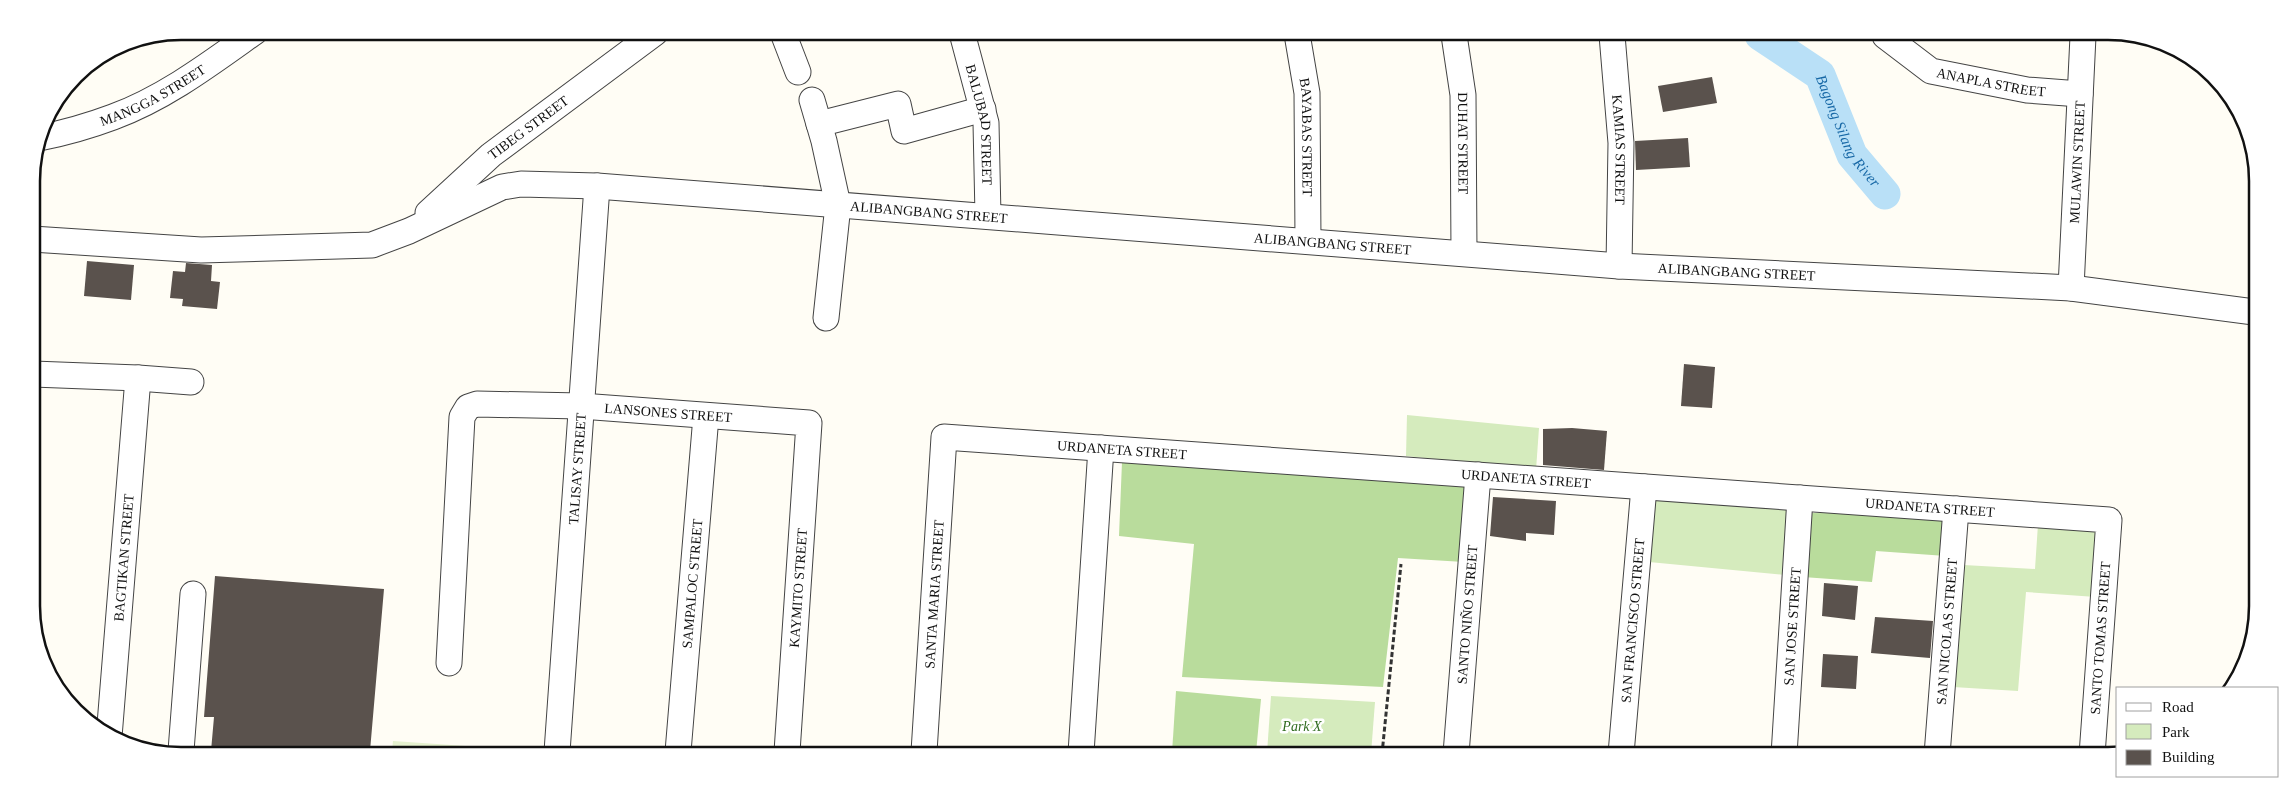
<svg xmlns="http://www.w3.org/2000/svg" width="2289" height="787" viewBox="0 0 2289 787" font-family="'Times New Roman',serif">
<rect width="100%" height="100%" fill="#fffdf5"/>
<g fill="#d5ebbd">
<polygon points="1407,415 1539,428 1536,470 1406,456"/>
<polygon points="1650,495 1789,506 1785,575 1649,562"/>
<polygon points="2038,524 2102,525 2096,597 2026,592 2018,691 1953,687 1964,565 2035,569"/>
<polygon points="1271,696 1375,702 1371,754 1267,753"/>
</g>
<g fill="#b9dc9c">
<polygon points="1122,462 1472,482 1464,562 1398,558 1383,687 1182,677 1194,544 1119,536"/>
<polygon points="1807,513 1950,514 1946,556 1876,551 1872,582 1803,577"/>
<polygon points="1176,691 1261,699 1256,753 1172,753"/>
</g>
<polygon fill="#e6f2cf" points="393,741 466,746 465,751 392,751"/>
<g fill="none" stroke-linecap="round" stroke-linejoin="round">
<path stroke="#b9e0f7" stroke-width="31" id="s1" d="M 1760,35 L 1820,75 L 1852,155 L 1885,194"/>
</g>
<g fill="#5a524d">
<polygon points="1712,77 1717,103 1663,112 1658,86"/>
<polygon points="1688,138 1690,167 1636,170 1635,141"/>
<polygon points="87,261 134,265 131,300 84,296"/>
<polygon points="186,263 212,265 211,281 220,282 217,309 182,306 183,299 170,298 173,271 185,272"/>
<polygon points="1684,364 1715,367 1712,408 1681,406"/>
<polygon points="1572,428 1607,431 1604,470 1543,465 1543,429"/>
<polygon points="1493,497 1556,501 1554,535 1526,533 1526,541 1490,536"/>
<polygon points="215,576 384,589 370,751 211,751 214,717 204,717"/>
<polygon points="1824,583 1858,586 1855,620 1822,616"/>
<polygon points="1875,617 1933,621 1930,658 1871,653"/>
<polygon points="1823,654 1858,656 1856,689 1821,687"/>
</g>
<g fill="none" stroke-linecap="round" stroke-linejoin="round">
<defs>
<g id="minor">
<polyline points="783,33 798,72"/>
<path id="s2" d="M 962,33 L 986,123 L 988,216"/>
<path id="s3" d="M 1297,34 L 1307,93 L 1308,241"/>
<path id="s4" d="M 1454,35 L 1463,95 L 1464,253"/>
<path id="s5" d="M 1612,35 L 1621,143 L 1619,266"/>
<path id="s6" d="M 1885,36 L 1931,71 L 2027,90 L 2080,94"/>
<polyline points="812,100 824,141 838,205 826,318"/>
<polyline points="819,124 898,104 904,131 983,109"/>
<path id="s7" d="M 39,138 C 64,133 89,126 113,117 C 165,98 211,63 256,31"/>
<path id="s8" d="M 428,213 L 491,155 L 655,33"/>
<path id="s9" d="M 32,239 L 201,250 L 372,245 L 409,231 L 502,187 L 521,184 L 597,186 L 1619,266 L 2071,288 L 2254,312"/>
<path id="s10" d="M 2071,288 L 2083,36"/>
<polyline points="33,374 138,378 191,382"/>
<path id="s11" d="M 449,663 L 462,417 L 468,407 L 477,404 L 581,406 L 809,423 L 787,752"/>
<path id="s12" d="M 109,737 L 138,378"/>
<polyline points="181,751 193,594"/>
<path id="s13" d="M 557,752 L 597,186"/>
<path id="s14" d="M 678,752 L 706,416"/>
<path id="s15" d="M 924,752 L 944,437 L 2109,520 L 2092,755"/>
<polyline points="1081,753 1101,448"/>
<path id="s16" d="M 1456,754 L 1478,475"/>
<path id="s17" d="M 1621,754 L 1644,487"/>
<path id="s18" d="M 1784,755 L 1800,498"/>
<path id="s19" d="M 1937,755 L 1956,509"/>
</g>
</defs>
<use href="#minor" stroke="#444" stroke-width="27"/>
<polyline stroke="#333" stroke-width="3" stroke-dasharray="5 2.5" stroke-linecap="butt" points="1382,754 1401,564"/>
<use href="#minor" stroke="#fff" stroke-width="25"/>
</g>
<g text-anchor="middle" stroke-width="5" stroke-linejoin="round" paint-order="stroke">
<g font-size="14" fill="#111" stroke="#fff">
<text dy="5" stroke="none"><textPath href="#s6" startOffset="119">ANAPLA STREET</textPath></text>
<text dy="5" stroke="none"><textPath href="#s7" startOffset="122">MANGGA STREET</textPath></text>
<text dy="5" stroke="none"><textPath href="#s2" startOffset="94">BALUBAD STREET</textPath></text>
<text dy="5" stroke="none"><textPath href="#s8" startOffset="132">TIBEG STREET</textPath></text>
<text dy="5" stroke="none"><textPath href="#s3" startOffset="104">BAYABAS STREET</textPath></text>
<text dy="5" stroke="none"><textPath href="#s4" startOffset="109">DUHAT STREET</textPath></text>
<text dy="5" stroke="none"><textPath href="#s5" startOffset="115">KAMIAS STREET</textPath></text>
<text dy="5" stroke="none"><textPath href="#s10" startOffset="126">MULAWIN STREET</textPath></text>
<text dy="5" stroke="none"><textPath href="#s9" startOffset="911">ALIBANGBANG STREET</textPath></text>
<text dy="5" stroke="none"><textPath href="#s9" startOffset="1316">ALIBANGBANG STREET</textPath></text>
<text dy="5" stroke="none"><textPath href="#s9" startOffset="1721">ALIBANGBANG STREET</textPath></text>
<text dy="5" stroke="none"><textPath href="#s11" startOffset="459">LANSONES STREET</textPath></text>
<text dy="5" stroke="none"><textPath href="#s15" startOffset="494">URDANETA STREET</textPath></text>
<text dy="5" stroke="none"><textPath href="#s13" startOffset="284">TALISAY STREET</textPath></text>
<text dy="5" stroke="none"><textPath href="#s15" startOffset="899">URDANETA STREET</textPath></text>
<text dy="5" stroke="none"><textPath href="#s15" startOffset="1304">URDANETA STREET</textPath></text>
<text dy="5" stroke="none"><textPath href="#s12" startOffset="180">BAGTIKAN STREET</textPath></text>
<text dy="5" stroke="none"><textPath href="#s14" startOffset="169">SAMPALOC STREET</textPath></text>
<text transform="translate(798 588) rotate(-86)" y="5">KAYMITO STREET</text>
<text dy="5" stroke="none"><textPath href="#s15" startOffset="158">SANTA MARIA STREET</textPath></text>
<text dy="5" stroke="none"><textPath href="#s16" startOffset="140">SANTO NIÑO STREET</textPath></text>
<text dy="5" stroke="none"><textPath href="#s17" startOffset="134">SAN FRANCISCO STREET</textPath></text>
<text dy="5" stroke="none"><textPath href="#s18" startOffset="129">SAN JOSE STREET</textPath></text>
<text dy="5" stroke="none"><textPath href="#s19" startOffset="124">SAN NICOLAS STREET</textPath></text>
<text transform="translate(2100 638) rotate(-86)" y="5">SANTO TOMAS STREET</text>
</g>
<g font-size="14" font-style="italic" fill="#2f6b1f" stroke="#fff">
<text x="1302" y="731">Park X</text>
</g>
<g font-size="15" font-style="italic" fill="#1768a6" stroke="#fff">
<text dy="5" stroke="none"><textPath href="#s1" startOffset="135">Bagong Silang River</textPath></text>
</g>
</g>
<path d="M0 0H2289V787H0ZM181 40H2108A141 141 0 0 1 2249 181V606A141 141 0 0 1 2108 747H181A141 141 0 0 1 40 606V181A141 141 0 0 1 181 40Z" fill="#fff" fill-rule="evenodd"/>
<path fill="none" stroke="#111" stroke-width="2.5" d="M181 40H2108A141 141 0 0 1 2249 181V606A141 141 0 0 1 2108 747H181A141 141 0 0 1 40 606V181A141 141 0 0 1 181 40Z"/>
<rect x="2116" y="687" width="162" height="90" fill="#ffffff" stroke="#a0a0a0"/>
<rect x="2126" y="703" width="25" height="8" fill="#ffffff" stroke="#a0a0a0"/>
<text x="2162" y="712" font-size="15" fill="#111111">Road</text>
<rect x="2126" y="724" width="25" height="15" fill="#d5ebbd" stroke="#a0a0a0"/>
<text x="2162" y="737" font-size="15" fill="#111111">Park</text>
<rect x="2126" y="750" width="25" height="15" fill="#5a524d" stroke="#a0a0a0"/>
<text x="2162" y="762" font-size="15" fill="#111111">Building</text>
</svg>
